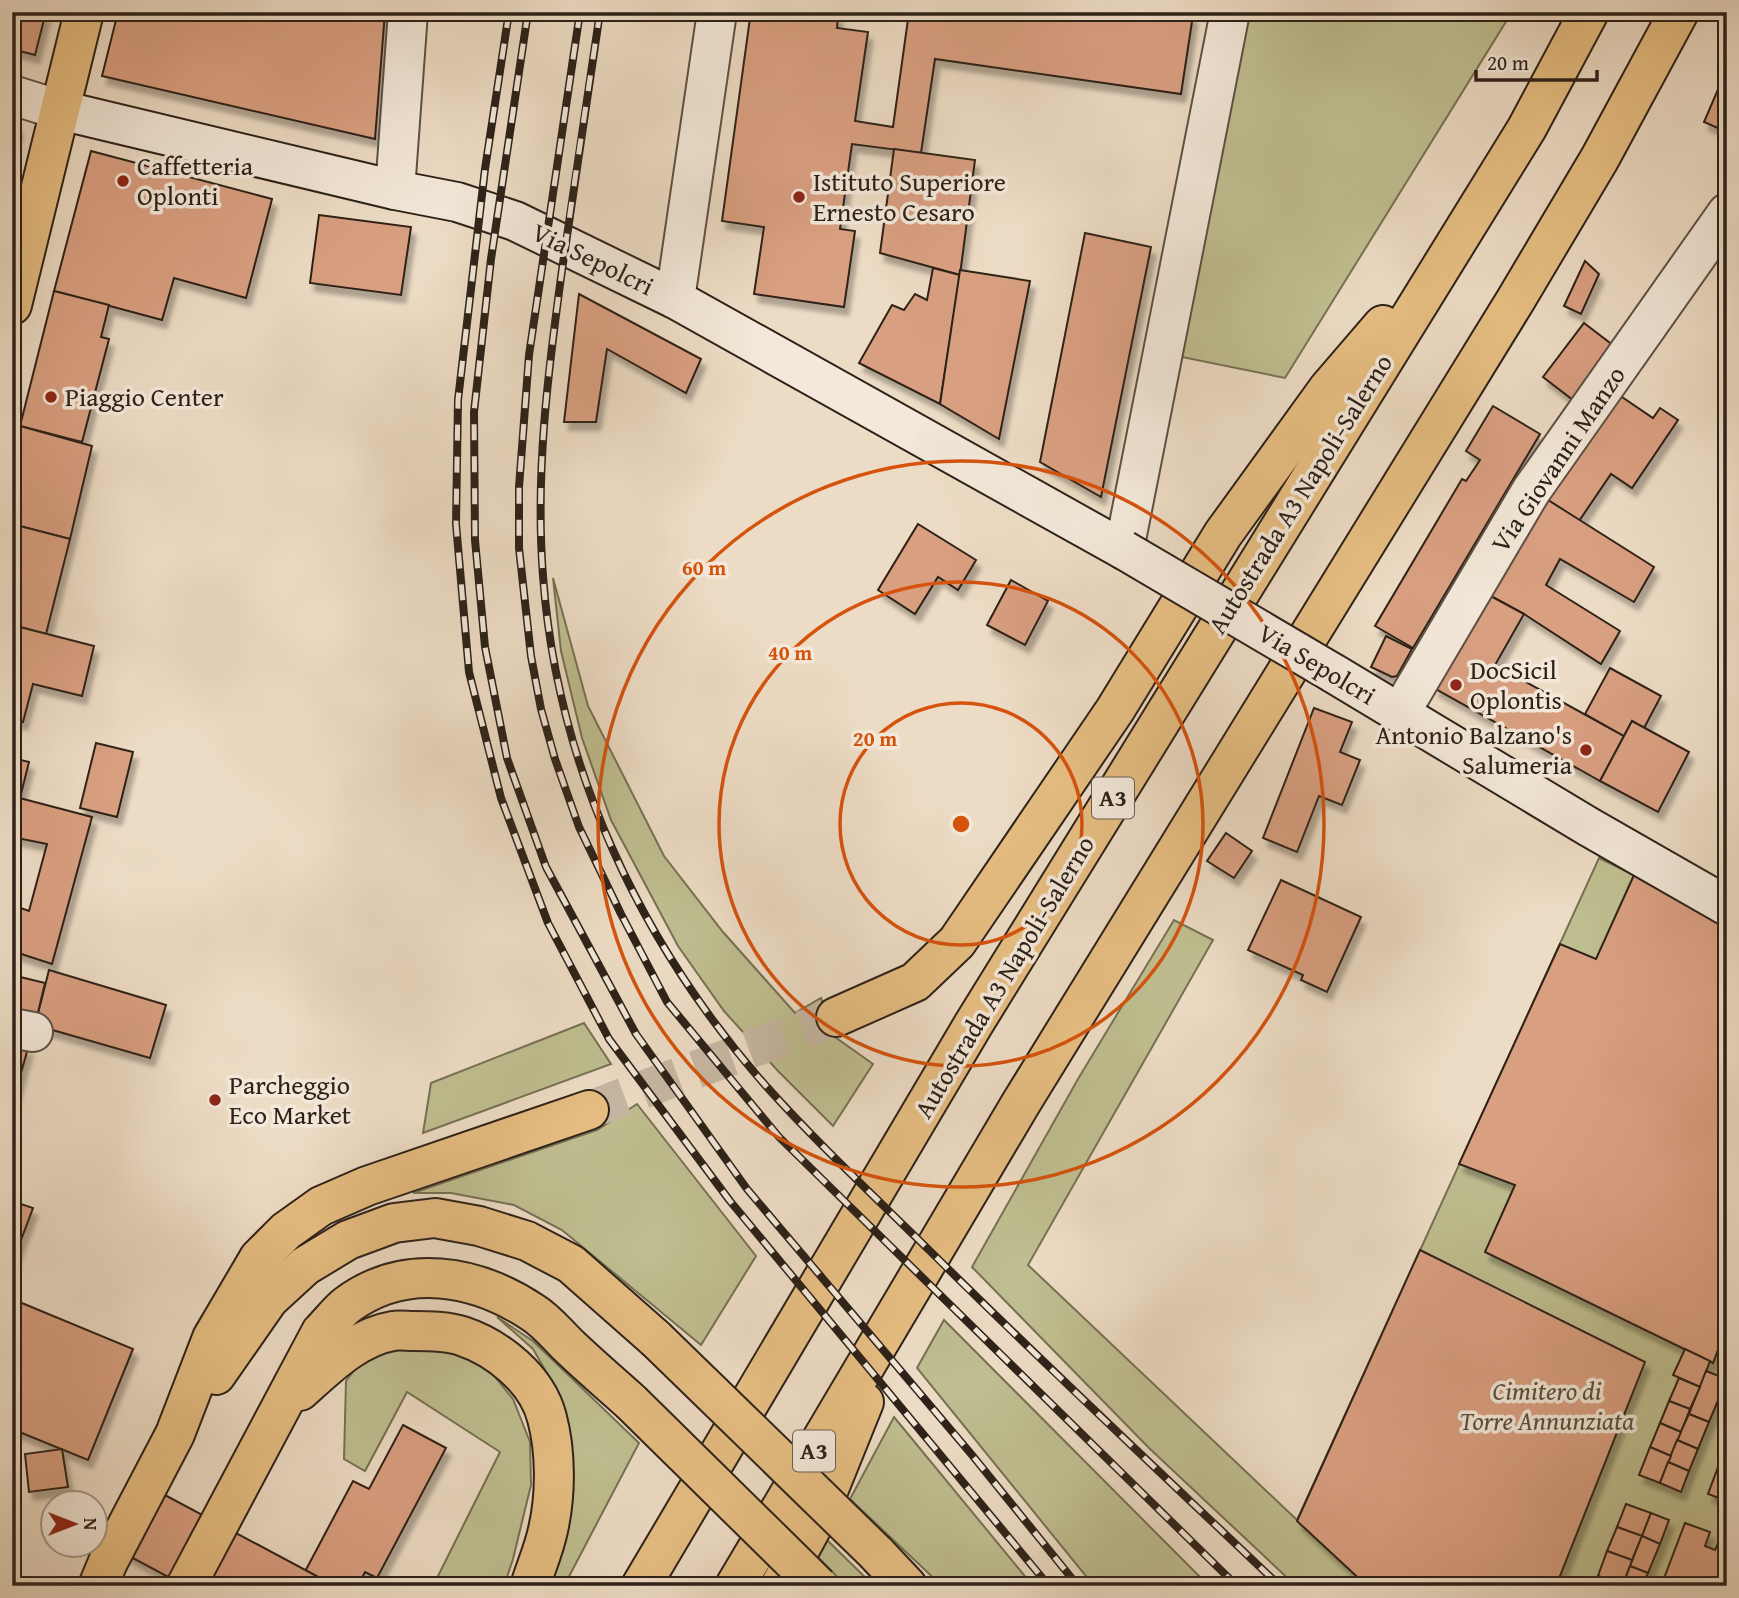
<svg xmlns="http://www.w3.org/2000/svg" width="1739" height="1598" viewBox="0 0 1739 1598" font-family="'Gentium Book Plus',serif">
<defs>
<filter id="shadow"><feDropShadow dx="4.5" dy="8" stdDeviation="2" flood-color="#0004"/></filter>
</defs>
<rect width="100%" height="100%" fill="#eddcc5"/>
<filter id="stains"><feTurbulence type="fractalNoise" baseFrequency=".00286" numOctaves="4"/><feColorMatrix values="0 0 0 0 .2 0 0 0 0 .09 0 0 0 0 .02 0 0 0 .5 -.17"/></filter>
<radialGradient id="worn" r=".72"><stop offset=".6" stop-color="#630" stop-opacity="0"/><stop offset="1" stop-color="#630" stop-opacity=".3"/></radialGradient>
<g fill="#bfbe90" stroke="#767054" stroke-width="2">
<polygon points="1249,12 1512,12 1285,378 1182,357"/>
<polygon points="553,578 588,706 664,856 723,932 795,1013 821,998 835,1037 873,1064 833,1126 778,1071 724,1011 678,946 611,820 582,738 561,651"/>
<polygon points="1599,858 1634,875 1641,882 1727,930 1727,1586 1296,1586 1149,1448 972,1267 1078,1079 1174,920 1213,940 1028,1265 1297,1520"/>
<polygon points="584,1023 611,1064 423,1133 431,1083"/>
<polygon points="637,1104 756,1256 701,1345 562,1230 514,1205 451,1193 413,1193 597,1130"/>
<polygon points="497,1317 533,1341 639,1443 564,1586 544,1586 568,1506 572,1451 560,1396 533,1349"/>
<polygon points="944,1320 1209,1586 1094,1586 917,1368"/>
<polygon points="388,1343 460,1351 492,1373 513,1399 530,1442 531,1485 513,1559 504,1586 433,1586 500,1452 407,1392 365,1471 344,1459 346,1381 362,1360"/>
<polygon points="894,1417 1033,1586 942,1586 850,1499"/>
<polygon points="826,1539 874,1586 846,1586 815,1554"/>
</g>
<g fill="#d99f81" stroke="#2d2119" stroke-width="2" filter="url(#shadow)">
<polygon points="12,12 46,12 35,55 12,49"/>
<polygon points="118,12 385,12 375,139 102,76"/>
<polygon points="775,12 819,12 838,15 837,28 868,32 855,121 893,127 909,12 1174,12 1193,15 1181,94 935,59 921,153 852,144 840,229 855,231 844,307 754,294 764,227 722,221 750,18 774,21"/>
<polygon points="1722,80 1727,82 1727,132 1704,122"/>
<polygon points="12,125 18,127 12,149"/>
<polygon points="894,149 975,160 960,275 880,253"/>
<polygon points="91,151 272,199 246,298 174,278 162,320 54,291"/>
<polygon points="319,215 411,227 401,295 310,283"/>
<polygon points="1085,233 1151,247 1101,497 1040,462"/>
<polygon points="1585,261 1599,274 1581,314 1564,306"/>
<polygon points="933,268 960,275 940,404 859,363 892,305 904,310 915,294 927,300"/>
<polygon points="960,270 1030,281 999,439 940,404"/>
<polygon points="54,291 109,305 101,337 109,339 82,442 20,426"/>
<polygon points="579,294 701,359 686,393 607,349 596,422 564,422"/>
<polygon points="1584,323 1614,346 1573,400 1543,377"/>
<polygon points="1619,395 1653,418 1660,408 1678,420 1632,488 1611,474 1579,521 1548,500"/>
<polygon points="1493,406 1540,434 1413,648 1375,626 1462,479 1466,481 1480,460 1466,451"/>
<polygon points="20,426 92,446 70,539 12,524 12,456"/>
<polygon points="1548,500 1654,567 1634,602 1560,559 1546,585 1620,631 1601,664 1524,614 1487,594 1512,551"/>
<polygon points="12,524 70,539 46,634 12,625"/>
<polygon points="918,524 976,560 958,590 938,577 915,614 878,590"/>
<polygon points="1011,580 1048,601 1025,645 987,625"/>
<polygon points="1487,594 1524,614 1495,665 1624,736 1600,781 1434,688"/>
<polygon points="12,625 94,646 82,696 33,684 23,722 12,719"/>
<polygon points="1386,636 1412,649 1397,676 1392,677 1371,667"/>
<polygon points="1610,668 1661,696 1644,728 1632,721 1624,736 1585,714"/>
<polygon points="1314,708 1352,722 1340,752 1360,760 1342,805 1319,796 1297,852 1263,838"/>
<polygon points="1632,721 1689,752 1658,812 1600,781"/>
<polygon points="96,743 133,752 117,817 80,808"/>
<polygon points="12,758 29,762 20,798 12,796"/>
<polygon points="12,796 92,817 52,964 12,951 12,905 29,911 47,844 12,837"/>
<polygon points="1226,833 1252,851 1234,878 1207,861"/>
<polygon points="1634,875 1727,928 1727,1143 1722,1157 1727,1159 1727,1326 1713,1363 1485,1252 1515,1185 1459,1164 1560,944 1596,959"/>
<polygon points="1281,880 1361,917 1327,992 1301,980 1303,975 1248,950"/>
<polygon points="49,970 166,1005 150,1058 35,1025"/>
<polygon points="12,975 45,983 35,1025 12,1020"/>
<polygon points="12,1045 28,1048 12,1105"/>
<polygon points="12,1201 33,1208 12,1264"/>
<polygon points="1420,1250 1645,1362 1556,1586 1367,1586 1297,1521"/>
<polygon points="17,1301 133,1349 88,1460 12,1429 12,1314"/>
<polygon points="1685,1349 1710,1361 1700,1387 1673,1375"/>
<polygon points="1706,1371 1727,1379 1709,1422 1689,1414"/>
<polygon points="1679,1378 1700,1387 1690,1409 1669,1401"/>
<polygon points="1669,1401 1690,1409 1681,1432 1660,1423"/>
<polygon points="1689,1414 1709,1422 1698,1449 1677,1440"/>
<polygon points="1660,1423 1681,1432 1671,1456 1650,1447"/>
<polygon points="403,1425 446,1448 377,1578 365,1572 358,1586 308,1586 300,1581 353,1481 369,1489"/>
<polygon points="1677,1440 1698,1449 1689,1471 1668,1462"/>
<polygon points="1727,1443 1727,1501 1708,1494"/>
<polygon points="1650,1447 1671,1456 1660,1483 1639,1475"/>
<polygon points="62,1449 68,1487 29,1492 25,1454"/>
<polygon points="1668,1462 1689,1471 1681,1492 1660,1483"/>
<polygon points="148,1486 324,1580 321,1586 185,1586 116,1549"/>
<polygon points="1626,1504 1651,1513 1642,1536 1617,1527"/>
<polygon points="1651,1513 1669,1520 1660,1544 1642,1536"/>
<polygon points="1685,1523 1710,1532 1705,1546 1715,1550 1722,1534 1727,1536 1725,1586 1675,1586 1663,1581"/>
<polygon points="1617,1527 1642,1536 1632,1560 1607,1551"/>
<polygon points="1642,1536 1660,1544 1648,1573 1630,1566"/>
<polygon points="1607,1551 1632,1560 1623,1585 1598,1576"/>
<polygon points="1630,1566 1648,1573 1642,1586 1623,1585"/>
<polygon points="1598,1576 1623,1585 1623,1586 1594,1586"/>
</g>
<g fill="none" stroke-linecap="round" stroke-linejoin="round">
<polyline stroke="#c7b7a3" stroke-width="38" stroke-dasharray="38 19" stroke-linecap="butt" points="589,1110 836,1017"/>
<defs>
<g id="street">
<polyline points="12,95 60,110"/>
<polyline points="395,190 408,12"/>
<polyline points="675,299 717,12"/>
<polyline points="1124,550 1230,12"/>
<polyline points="1400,713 1531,491 1727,213"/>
<polyline points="12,1028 33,1032"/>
</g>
<g id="secondary">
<polyline points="60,110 395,190 457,202 515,221 675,299 1124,550"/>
<polyline points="1333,673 1589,827 1727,906"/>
</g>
<polyline id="primary" points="12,305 84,12"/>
<g id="highway">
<polyline points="836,1017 915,982 957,942 1115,710 1223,534 1328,389 1383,325"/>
<polyline points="216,1375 269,1299 305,1266 348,1240 394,1223 435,1218 479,1226 527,1241 571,1264 656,1339"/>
<path d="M 300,1391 C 326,1368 356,1337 393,1331 C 399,1330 407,1331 414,1331 C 429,1331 447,1331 462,1336 C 498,1348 537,1379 547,1418 C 556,1452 556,1495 548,1530 C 544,1549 536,1567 530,1586"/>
<polyline points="876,1553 907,1586"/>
<polyline points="98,1586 108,1562 175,1434 212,1338 259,1258 286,1231 321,1206 367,1186 589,1110"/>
<path d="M 186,1586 L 321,1332 C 330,1323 338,1312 347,1305 C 405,1262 476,1275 532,1312 C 547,1321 559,1337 571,1348 C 591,1367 611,1384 631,1402"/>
<polyline points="641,1586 973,1025 1527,128 1589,12"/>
<polyline points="735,1586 1021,1103 1515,301 1600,158 1679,12"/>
<polyline points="780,1586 818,1516 864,1402"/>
</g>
</defs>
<use href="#street" stroke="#5d5044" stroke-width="42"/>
<use href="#secondary" stroke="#2d2119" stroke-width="42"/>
<use href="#primary" stroke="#2d2119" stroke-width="42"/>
<use href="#highway" stroke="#2d2119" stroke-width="42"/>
<use href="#street" stroke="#f3e8d9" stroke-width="38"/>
<use href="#secondary" stroke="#f3e8d9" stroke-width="38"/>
<use href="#primary" stroke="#e6be82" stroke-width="38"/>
<use href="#highway" stroke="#e6be82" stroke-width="38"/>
<defs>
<g id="rail">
<polyline points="509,12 485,169 458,400 456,524 469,672 501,798 548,923 609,1039 730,1201 1049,1586"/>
<polyline points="528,12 491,259 474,412 475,540 485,647 507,758 546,867 636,1034 747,1189 972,1455 1078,1586"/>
<polyline points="580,12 529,355 519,487 519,548 531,656 541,709 555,759 579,827 621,914 667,1002 779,1137 1237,1586"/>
<path d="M 600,12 C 587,98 574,184 562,270 C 548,372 535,473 543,576 C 557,767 640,943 766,1086 C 818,1144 875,1197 930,1251 C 1045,1365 1163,1475 1280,1586"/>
</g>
</defs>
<use href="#rail" stroke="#2d2119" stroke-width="8"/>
<use href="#rail" stroke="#f3e8d9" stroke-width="5" stroke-dasharray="16" stroke-linecap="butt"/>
<defs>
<polyline id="secondary-bridge" points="1124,550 1333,673"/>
<g id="highway-bridge">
<polyline points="656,1339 876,1553"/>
<polyline points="631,1402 818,1586"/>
</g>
</defs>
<use href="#secondary-bridge" stroke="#2d2119" stroke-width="42" stroke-linecap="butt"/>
<use href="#highway-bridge" stroke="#2d2119" stroke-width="42" stroke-linecap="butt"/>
<use href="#secondary-bridge" stroke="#f3e8d9" stroke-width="38"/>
<use href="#highway-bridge" stroke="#e6be82" stroke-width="38"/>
</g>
<g fill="none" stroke="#d5530d" stroke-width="3.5">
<circle cx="961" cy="824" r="121"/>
<circle cx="961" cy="824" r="242"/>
<circle cx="961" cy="824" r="363"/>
</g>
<g fill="#8f2418" stroke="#f3e8d9" stroke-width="2.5">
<circle cx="123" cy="181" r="7"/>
<circle cx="799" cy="197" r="7"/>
<circle cx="51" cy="397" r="7"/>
<circle cx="1456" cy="685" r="7"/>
<circle cx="1586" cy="750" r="7"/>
<circle cx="215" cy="1100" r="7"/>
</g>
<g text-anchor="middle" stroke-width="7" stroke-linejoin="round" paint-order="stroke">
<g fill="#f3e8d9" stroke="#685d53" stroke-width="2">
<rect x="1092" y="777.5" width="42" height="41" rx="5"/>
<rect x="793" y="1430.5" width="42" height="41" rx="5"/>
</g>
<g font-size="24" font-weight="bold" fill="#2d2119">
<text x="1113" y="806">A3</text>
<text x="814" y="1459">A3</text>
</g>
<g font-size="26" fill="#2d2119" stroke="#f3e8d9" text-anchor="start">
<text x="137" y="175">Caffetteria<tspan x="137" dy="30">Oplonti</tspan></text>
<text x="813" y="191">Istituto Superiore<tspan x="813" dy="30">Ernesto Cesaro</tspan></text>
<text x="65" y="406">Piaggio Center</text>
<text x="1470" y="679">DocSicil<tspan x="1470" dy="30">Oplontis</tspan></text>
<text x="1572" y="744" text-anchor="end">Antonio Balzano's<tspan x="1572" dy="30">Salumeria</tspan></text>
<text x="229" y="1094">Parcheggio<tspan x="229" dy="30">Eco Market</tspan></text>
</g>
<g font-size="26" fill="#2d2119" stroke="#f3e8d9">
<text transform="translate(593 259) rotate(26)" y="9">Via Sepolcri</text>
<text transform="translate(1558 459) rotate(-56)" y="9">Via Giovanni Manzo</text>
<text transform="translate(1300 494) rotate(-58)" y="9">Autostrada A3 Napoli-Salerno</text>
<text transform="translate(1317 664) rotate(31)" y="9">Via Sepolcri</text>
<text transform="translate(1004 977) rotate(-59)" y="9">Autostrada A3 Napoli-Salerno</text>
</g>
<g font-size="26" font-style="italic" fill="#59503d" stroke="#f3e8d9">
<text x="1547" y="1400">Cimitero di<tspan x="1547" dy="30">Torre Annunziata</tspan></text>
</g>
</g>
<circle cx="961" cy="824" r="10" fill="#d5530d" stroke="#f3e8d9" stroke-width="3.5"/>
<g font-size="21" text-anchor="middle" font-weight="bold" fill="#d5530d" stroke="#f3e8d9" stroke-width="7" stroke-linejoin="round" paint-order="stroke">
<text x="704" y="575">60 m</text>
<text x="790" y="660">40 m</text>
<text x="875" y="746">20 m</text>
</g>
<rect width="1739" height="1598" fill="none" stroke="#eddcc5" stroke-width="42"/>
<rect x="14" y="14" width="1711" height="1570" fill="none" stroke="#2d2119" stroke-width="3.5"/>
<rect x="21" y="21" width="1697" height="1556" fill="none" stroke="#2d2119" stroke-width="2"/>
<g transform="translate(74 1524) rotate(90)"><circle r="33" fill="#f3e8d9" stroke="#a4988c" stroke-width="2"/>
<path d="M0-5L12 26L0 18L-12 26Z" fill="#8f2418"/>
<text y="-10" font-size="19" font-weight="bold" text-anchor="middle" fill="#2d2119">N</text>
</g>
<path d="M1476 70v10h121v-10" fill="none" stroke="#2d2119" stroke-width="3.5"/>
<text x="1487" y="70" font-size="21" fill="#2d2119" stroke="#f3e8d9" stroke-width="5" paint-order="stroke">20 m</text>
<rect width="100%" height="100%" filter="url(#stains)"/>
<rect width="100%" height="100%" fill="url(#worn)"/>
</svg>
